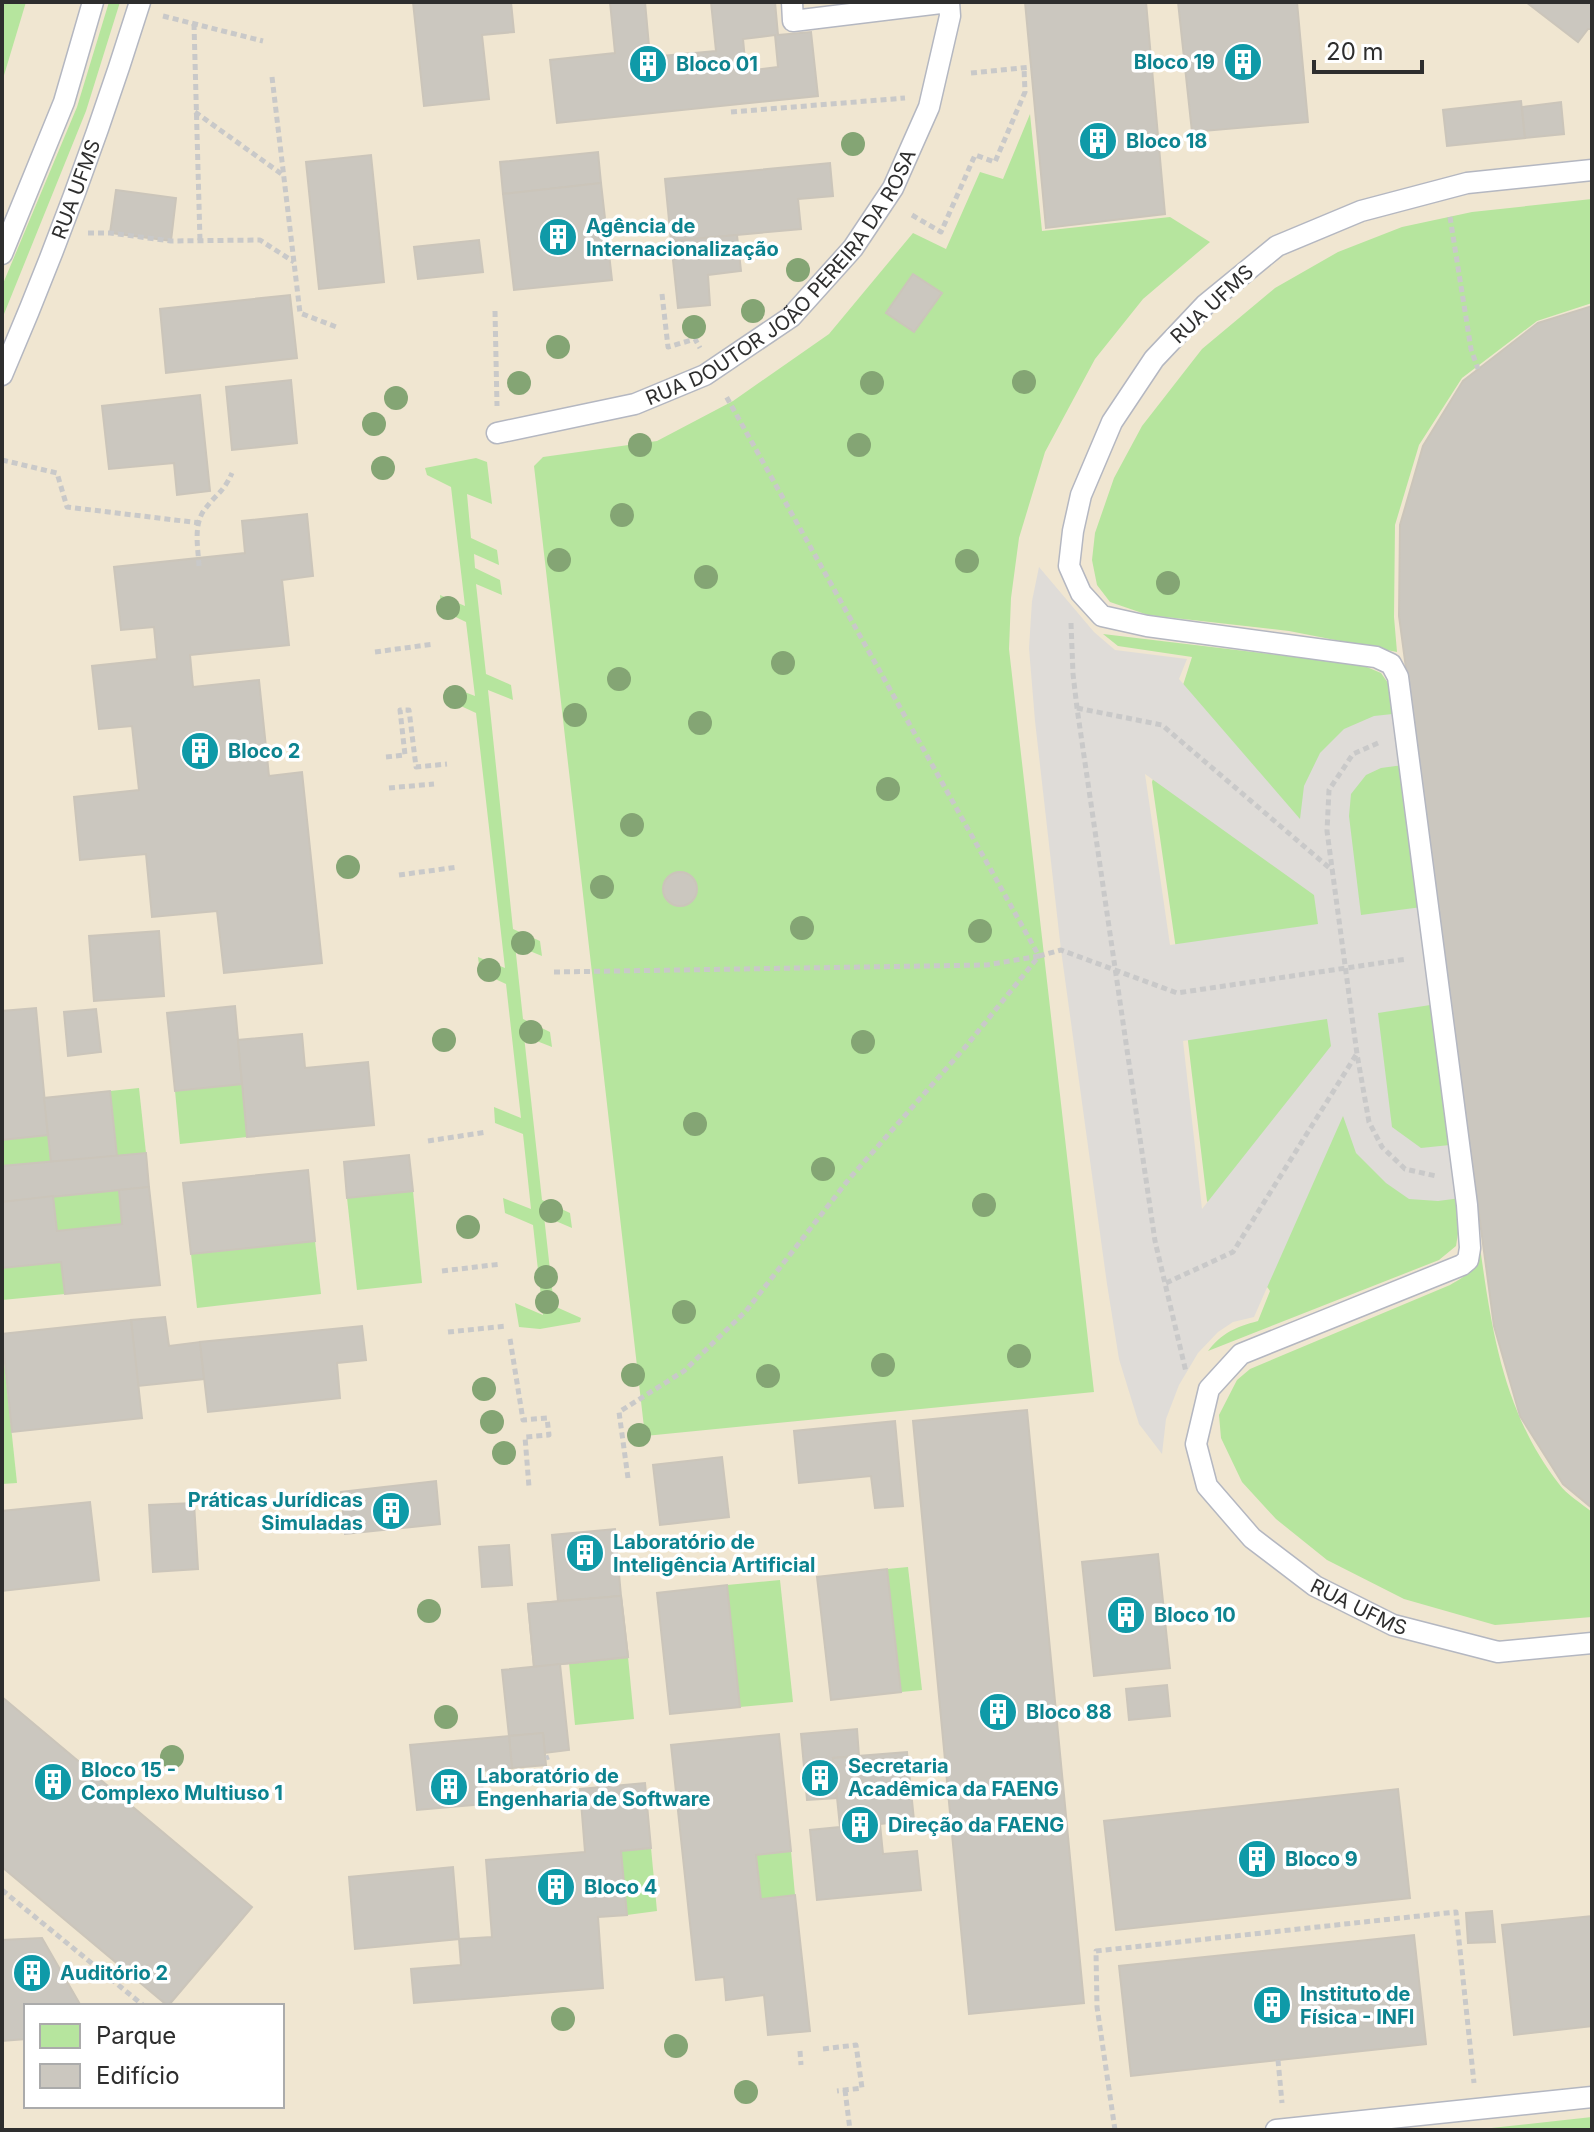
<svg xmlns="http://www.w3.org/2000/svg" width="1594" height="2132" viewBox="0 0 1594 2132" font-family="Inter,sans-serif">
<rect width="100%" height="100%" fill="#efe9e1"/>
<path fill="#f0e6d1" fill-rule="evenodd" d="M 2,2 L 1592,2 L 1592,2130 L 2,2130 ZM 26,2006 L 282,2006 L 282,2106 L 26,2106 Z"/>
<g fill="#b6e59e">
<polygon points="2,2 26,2 2,82"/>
<polygon points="109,2 120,2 86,111 2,319 2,286 77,107"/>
<polygon points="1030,114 1042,231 1170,217 1210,242 1143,299 1095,359 1045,452 1019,538 1011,598 1009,649 1094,1392 645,1436 534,466 543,457 657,441 733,401 829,334 913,233 946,249 980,172 1003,179"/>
<polygon points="1592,199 1592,303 1537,321 1462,378 1419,445 1395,525 1394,617 1397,652 1289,631 1148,615 1110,602 1097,585 1092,560 1095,533 1114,478 1142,426 1202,349 1275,288 1338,252 1402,227 1472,212"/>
<polygon points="476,458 487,462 492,504 467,494 471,538 497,550 499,565 474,554 475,568 500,580 502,595 476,584 486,674 511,685 513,700 488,690 513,929 540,941 542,956 515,945 523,1019 550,1032 552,1047 524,1036 542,1200 570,1213 572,1228 544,1216 554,1306 581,1318 580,1322 540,1329 519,1327 515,1303 543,1315 533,1225 505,1213 503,1198 531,1209 523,1134 495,1123 494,1107 521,1118 506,984 480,972 478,957 505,968 476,713 450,701 449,686 475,696 466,622 441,610 440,595 465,606 451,487 427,475 425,468"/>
<path d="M 1103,634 L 1362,665 L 1381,673 L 1388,683 L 1459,1227 L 1456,1246 L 1439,1260 L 1208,1351 C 1222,1333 1235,1327 1258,1321 L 1270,1291 L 1207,1201 L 1182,991 L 1152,782 L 1192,657 L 1118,646 Z"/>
<polygon points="242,1084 247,1137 180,1144 175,1091"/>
<polygon points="139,1088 146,1153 117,1156 110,1091"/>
<polygon points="48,1135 51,1162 2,1166 2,1140"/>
<polygon points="119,1190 122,1224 57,1231 53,1196"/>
<polygon points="413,1191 422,1283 357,1290 347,1198"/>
<polygon points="315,1241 321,1294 197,1308 191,1254"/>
<path d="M 1480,1247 C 1492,1333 1504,1413 1559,1484 C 1567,1495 1581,1503 1592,1512 L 1592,1617 L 1495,1625 L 1404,1599 L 1327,1560 L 1276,1519 L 1242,1482 L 1221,1438 L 1219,1415 L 1237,1380 L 1250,1369 L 1450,1285 C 1468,1275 1476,1269 1480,1247 Z"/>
<polygon points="61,1262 65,1294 2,1300 2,1268"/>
<polygon points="2,1341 17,1483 2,1484"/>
<polygon points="908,1567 922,1690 901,1692 887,1569"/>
<polygon points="780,1580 793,1702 740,1707 727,1585"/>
<polygon points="628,1657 634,1719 575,1725 569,1663"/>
<polygon points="651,1848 657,1911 627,1915 621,1851"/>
<polygon points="791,1851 795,1895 761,1899 756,1855"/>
<polygon points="1592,2117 1592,2130 1473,2130"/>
</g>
<path fill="#dfdcd8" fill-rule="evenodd" d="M 1039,567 L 1094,632 L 1115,650 L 1187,659 L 1179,679 L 1300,819 L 1304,786 L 1320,753 L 1344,729 L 1374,716 L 1411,712 L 1418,763 L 1381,768 L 1366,775 L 1351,794 L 1349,816 L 1361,915 L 1437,905 L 1450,1002 L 1378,1013 L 1392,1127 L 1421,1148 L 1469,1143 L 1476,1196 L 1438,1201 L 1409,1199 L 1386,1183 L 1356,1153 L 1343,1116 L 1254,1317 L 1233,1322 L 1218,1332 L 1198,1353 L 1179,1385 L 1166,1419 L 1162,1454 L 1139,1424 L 1119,1359 L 1107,1284 L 1061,950 L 1035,721 L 1029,648 L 1032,601 ZM 1145,774 L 1314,895 L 1318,924 L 1170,945 ZM 1327,1019 L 1331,1046 L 1202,1209 L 1183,1041 Z"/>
<g fill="#cbc7bf" stroke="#cbc5ba" stroke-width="2" fill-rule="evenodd">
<polygon points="413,2 511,2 514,32 482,35 489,99 424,106"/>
<path d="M 610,2 L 645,2 L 650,57 L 716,51 L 711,2 L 775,2 L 778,35 L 811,32 L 818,96 L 557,123 L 550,60 L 615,53 ZM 775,35 L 778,67 L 746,71 L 743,39 Z"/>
<polygon points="1025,2 1146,2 1165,214 1046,228"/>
<polygon points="1178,2 1297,2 1308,122 1192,132"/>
<polygon points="1526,2 1592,2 1592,29 1588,29 1578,42"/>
<polygon points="1521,101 1525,138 1447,146 1443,110"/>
<polygon points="1561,102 1564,134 1525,138 1522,107"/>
<polygon points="598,152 601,183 503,194 500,162"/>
<polygon points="371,155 384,282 319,289 306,162"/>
<polygon points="830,163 833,196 798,199 801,229 671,241 665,179"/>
<polygon points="601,183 612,280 514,290 503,194"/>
<polygon points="116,190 176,198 171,241 110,233"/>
<polygon points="737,235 741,271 708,275 710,305 678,308 671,241"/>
<polygon points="479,240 483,272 418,279 414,247"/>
<polygon points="913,274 942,293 914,332 886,313"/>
<polygon points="290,295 297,358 166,373 160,309"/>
<polygon points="1592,306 1592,1508 1563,1484 1520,1416 1494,1326 1399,616 1400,525 1423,446 1463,381 1538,323"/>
<polygon points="291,380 297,443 232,450 226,387"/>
<polygon points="200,395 210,491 177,495 174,463 109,469 102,406"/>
<polygon points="307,514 313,576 282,580 289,645 190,655 193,687 259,680 269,776 302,772 322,963 224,973 217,911 152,917 146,854 80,860 74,797 139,790 132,726 99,729 92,666 157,659 154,627 121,630 114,567 245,553 242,521"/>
<circle cx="680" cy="889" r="17"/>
<polygon points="159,931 164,996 94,1001 89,936"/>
<polygon points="235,1006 242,1084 175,1091 167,1013"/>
<polygon points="36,1008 48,1135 2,1140 2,1011"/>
<polygon points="96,1009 101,1052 68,1056 64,1012"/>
<polygon points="302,1034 305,1068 368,1062 374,1125 247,1137 238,1040"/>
<polygon points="110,1091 117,1156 51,1162 44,1098"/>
<polygon points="146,1153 149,1187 2,1202 2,1166"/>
<polygon points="409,1155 413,1191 347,1198 344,1162"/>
<polygon points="308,1170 315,1241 191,1254 183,1183"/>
<polygon points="149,1187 160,1285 65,1294 61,1262 2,1268 2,1202 53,1196 57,1231 122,1224 119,1190"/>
<polygon points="165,1317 169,1346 200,1342 204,1379 138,1386 131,1320"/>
<polygon points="131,1320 142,1418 12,1432 2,1334"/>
<polygon points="362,1326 366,1360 337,1363 340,1398 208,1412 200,1342"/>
<polygon points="1027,1410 1084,2003 969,2014 913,1421"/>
<polygon points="895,1421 903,1506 875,1508 871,1476 799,1483 794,1431"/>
<polygon points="722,1457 729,1517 660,1525 653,1465"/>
<polygon points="436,1481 440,1524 345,1534 341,1492"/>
<polygon points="90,1502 99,1580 2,1591 2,1511"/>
<polygon points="194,1503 198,1569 153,1572 149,1505"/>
<polygon points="615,1529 621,1596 558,1601 552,1535"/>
<polygon points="509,1545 512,1585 482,1587 479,1547"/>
<polygon points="1158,1554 1170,1668 1094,1676 1082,1562"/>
<polygon points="887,1569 901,1692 831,1700 817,1577"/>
<polygon points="727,1585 740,1707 670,1714 657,1593"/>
<polygon points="621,1596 628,1657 534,1667 528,1604"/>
<polygon points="621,1596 628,1657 534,1667 528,1604"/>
<polygon points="560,1664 569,1750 545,1753 543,1733 509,1736 502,1670"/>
<polygon points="1167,1685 1170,1716 1129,1720 1126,1689"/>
<polygon points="2,1697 252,1907 168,2006 2,1867"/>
<polygon points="857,1729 859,1756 833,1758 837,1798 807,1800 801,1734"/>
<polygon points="543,1733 546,1765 512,1768 509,1736"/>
<polygon points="779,1734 791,1851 756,1855 761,1899 795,1895 810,2031 768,2035 764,1995 726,2000 724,1977 696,1980 671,1745"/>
<polygon points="509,1736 512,1768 481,1771 484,1804 417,1810 410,1745"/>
<polygon points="907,1752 914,1820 880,1824 883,1854 917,1851 921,1890 817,1900 810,1830 840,1827 833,1758"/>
<polygon points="645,1783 651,1848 621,1851 627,1915 598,1917 603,1988 414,2003 411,1969 461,1965 459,1939 492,1937 486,1860 585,1852 580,1789"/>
<polygon points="1398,1789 1410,1898 1116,1930 1104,1821"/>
<polygon points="453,1867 459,1939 355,1949 349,1877"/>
<polygon points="1492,1911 1495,1942 1468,1943 1466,1913"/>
<polygon points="1592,1916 1592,2026 1514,2035 1502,1925"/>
<polygon points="1414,1935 1426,2044 1131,2076 1119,1966"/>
<polygon points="42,1938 81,2006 26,2006 26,2039 2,2041 2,1940"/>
</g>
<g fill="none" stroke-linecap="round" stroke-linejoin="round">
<defs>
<g id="lane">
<polyline points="792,2 793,21 949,2"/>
<path id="s1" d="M 1592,170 L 1467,183 L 1361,211 L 1277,246 L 1205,305 L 1154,359 L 1112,422 L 1081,495 L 1073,531 L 1069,566 L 1081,593 L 1102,616 L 1147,626 L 1376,657 L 1391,664 L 1398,677 L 1467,1205 L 1470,1248 L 1468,1260 L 1462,1265 L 1241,1354 L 1209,1389 L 1196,1444 L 1207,1486 L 1252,1538 L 1315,1586 L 1393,1625 L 1498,1652 L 1592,1643"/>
<polyline points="2,254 64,102 93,2"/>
<path id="s2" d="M 2,375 C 55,252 100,130 140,2"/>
<path id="s3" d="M 497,433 L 635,404 L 705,375 L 791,317 L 853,248 L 893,188 L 929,107 L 950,16 L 949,2"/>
<polyline points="1276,2130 1592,2097"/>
</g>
</defs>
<use href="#lane" stroke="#b4b7c1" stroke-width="23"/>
<g stroke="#c9c9c9" stroke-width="5" stroke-dasharray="6 4" stroke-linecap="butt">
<polyline points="163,16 263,41"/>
<polyline points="194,24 200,241"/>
<polyline points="971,73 1031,67"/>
<polyline points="272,77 300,313 339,328"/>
<polyline points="195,112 283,175"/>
<polyline points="731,112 905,98"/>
<polyline points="912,215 941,232 975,155 995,162 1025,92 1024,68"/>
<polyline points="1450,217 1471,349 1478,369"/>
<polyline points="88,233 110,233 171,241 260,240 294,262"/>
<polyline points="662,294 668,347 695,339 700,348"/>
<polyline points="495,311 497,406"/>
<polyline points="2,460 57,473 67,507 200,523"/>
<path d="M 199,566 C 198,547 193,524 205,509 C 217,493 223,493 232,473"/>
<polyline points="1071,623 1073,674 1077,708 1155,1241 1186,1372"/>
<polyline points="375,652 434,644"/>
<polyline points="1077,708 1162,725 1333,871"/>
<polyline points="1378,743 1353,754 1329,790 1327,831 1357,1054 1369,1122 1382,1147 1405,1169 1436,1176"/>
<polyline points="386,757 405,755 400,710 409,710 416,767 447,764"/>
<polyline points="389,788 434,784"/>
<polyline points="399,875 458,867"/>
<polyline points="554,972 987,965 1039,956 726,396"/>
<polyline points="428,1141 487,1132"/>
<polyline points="442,1271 501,1264"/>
<polyline points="1166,1283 1233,1252 1356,1055"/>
<polyline points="448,1332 507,1326"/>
<polyline points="510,1339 523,1420 547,1418 549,1435 525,1437 529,1487"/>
<polyline points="628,1478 619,1412 684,1371 746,1311 849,1179 967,1045 1039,956 1061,950 1177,993 1407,959"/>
<polyline points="546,1758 549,1757"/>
<polyline points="496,1770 496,1774"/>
<polyline points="2,1890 144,2006"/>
<polyline points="823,2049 856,2045 862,2088 837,2091"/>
<polyline points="800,2051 801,2065"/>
<polyline points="1278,2060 1282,2103"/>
<polyline points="845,2090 850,2130"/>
<polyline points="1115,2130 1097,2007 1096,1951 1456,1912 1474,2083"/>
</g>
<use href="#lane" stroke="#fff" stroke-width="20"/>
</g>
<g fill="#84a574">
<circle cx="853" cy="144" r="12"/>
<circle cx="798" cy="270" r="12"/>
<circle cx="753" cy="311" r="12"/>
<circle cx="694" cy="327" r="12"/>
<circle cx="558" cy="347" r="12"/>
<circle cx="1024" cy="382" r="12"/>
<circle cx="519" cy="383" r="12"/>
<circle cx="872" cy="383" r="12"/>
<circle cx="396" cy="398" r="12"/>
<circle cx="374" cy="424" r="12"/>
<circle cx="640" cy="445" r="12"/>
<circle cx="859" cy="445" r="12"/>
<circle cx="383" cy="468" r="12"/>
<circle cx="622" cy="515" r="12"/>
<circle cx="559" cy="560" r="12"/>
<circle cx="967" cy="561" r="12"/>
<circle cx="706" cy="577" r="12"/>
<circle cx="1168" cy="583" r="12"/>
<circle cx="448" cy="608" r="12"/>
<circle cx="783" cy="663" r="12"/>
<circle cx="619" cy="679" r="12"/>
<circle cx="455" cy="697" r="12"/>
<circle cx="575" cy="715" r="12"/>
<circle cx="700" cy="723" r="12"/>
<circle cx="888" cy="789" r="12"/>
<circle cx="632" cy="825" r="12"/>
<circle cx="348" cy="867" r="12"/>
<circle cx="602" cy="887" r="12"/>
<circle cx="802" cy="928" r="12"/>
<circle cx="980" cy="931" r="12"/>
<circle cx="523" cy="943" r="12"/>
<circle cx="489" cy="970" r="12"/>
<circle cx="531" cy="1032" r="12"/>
<circle cx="444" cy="1040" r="12"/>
<circle cx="863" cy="1042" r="12"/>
<circle cx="695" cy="1124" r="12"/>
<circle cx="823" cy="1169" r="12"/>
<circle cx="984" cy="1205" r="12"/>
<circle cx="551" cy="1211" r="12"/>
<circle cx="468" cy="1227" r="12"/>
<circle cx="546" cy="1277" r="12"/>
<circle cx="547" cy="1302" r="12"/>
<circle cx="684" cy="1312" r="12"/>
<circle cx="1019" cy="1356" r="12"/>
<circle cx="883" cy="1365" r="12"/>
<circle cx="633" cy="1375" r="12"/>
<circle cx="768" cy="1376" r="12"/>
<circle cx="484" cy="1389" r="12"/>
<circle cx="492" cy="1422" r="12"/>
<circle cx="639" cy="1435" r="12"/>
<circle cx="504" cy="1453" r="12"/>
<circle cx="429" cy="1611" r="12"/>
<circle cx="446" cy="1717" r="12"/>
<circle cx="172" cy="1757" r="12"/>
<circle cx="563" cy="2019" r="12"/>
<circle cx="676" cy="2046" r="12"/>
<circle cx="746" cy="2092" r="12"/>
</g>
<defs>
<symbol id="building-disc" viewBox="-11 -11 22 22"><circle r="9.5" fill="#0f9aa8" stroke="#fff"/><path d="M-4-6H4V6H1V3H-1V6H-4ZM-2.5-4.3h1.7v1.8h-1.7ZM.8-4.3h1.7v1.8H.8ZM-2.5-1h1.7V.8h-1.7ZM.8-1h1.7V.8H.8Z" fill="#fff"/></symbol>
</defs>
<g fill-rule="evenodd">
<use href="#building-disc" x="1221" y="40" width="44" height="44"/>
<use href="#building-disc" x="626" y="42" width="44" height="44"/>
<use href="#building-disc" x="1076" y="119" width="44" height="44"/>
<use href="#building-disc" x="536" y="215" width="44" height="44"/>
<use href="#building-disc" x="178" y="729" width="44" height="44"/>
<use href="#building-disc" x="369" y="1489" width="44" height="44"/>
<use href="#building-disc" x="563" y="1531" width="44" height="44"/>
<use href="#building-disc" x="1104" y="1593" width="44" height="44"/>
<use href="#building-disc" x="976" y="1690" width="44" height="44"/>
<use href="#building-disc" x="798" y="1756" width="44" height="44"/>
<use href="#building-disc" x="31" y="1760" width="44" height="44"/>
<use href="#building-disc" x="427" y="1765" width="44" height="44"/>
<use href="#building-disc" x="838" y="1803" width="44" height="44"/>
<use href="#building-disc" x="1235" y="1837" width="44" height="44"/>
<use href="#building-disc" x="534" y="1865" width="44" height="44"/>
<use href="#building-disc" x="10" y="1951" width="44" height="44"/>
<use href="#building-disc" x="1250" y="1983" width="44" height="44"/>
</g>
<g text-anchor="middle" stroke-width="7" stroke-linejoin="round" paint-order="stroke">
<g font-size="20" font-weight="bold" fill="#0d838f" stroke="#fff" text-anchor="start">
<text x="1215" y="69" text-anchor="end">Bloco 19</text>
<text x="676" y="71">Bloco 01</text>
<text x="1126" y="148">Bloco 18</text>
<text x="586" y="233">Agência de<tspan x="586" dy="23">Internacionalização</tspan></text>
<text x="228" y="758">Bloco 2</text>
<text x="363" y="1507" text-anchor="end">Práticas Jurídicas<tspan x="363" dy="23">Simuladas</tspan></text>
<text x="613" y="1549">Laboratório de<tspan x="613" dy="23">Inteligência Artificial</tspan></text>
<text x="1154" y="1622">Bloco 10</text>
<text x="1026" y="1719">Bloco 88</text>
<text x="848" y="1773">Secretaria<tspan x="848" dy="23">Acadêmica da FAENG</tspan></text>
<text x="81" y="1777">Bloco 15 -<tspan x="81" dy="23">Complexo Multiuso 1</tspan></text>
<text x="477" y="1783">Laboratório de<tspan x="477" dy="23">Engenharia de Software</tspan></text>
<text x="888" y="1832">Direção da FAENG</text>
<text x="1285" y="1866">Bloco 9</text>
<text x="584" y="1894">Bloco 4</text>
<text x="60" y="1980">Auditório 2</text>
<text x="1300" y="2001">Instituto de<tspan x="1300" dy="23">Física - INFI</tspan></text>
</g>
<g font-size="20" fill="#2e2e2e" stroke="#fff">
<text dy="7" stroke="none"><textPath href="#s2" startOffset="200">RUA UFMS</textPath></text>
<text dy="7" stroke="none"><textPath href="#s3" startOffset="340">RUA DOUTOR JOÃO PEREIRA DA ROSA</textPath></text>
<text transform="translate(1212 304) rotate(-43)" y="7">RUA UFMS</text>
<text dy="7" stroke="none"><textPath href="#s1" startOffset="2268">RUA UFMS</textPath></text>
</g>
</g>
<rect width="1594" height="2132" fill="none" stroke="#2e2e2e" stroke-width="8"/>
<rect x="24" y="2004" width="260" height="104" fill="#ffffff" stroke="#ababab" stroke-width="2"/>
<rect x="40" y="2024" width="40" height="24" fill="#b6e59e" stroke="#ababab" stroke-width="2"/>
<text x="96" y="2044" font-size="24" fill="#2e2e2e">Parque</text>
<rect x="40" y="2064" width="40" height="24" fill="#cbc7bf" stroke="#ababab" stroke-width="2"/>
<text x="96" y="2084" font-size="24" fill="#2e2e2e">Edifício</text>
<path d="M1314 60v12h108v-12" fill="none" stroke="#2e2e2e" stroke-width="4"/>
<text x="1326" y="60" font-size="24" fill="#2e2e2e" stroke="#ffffff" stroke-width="6" paint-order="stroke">20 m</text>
</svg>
